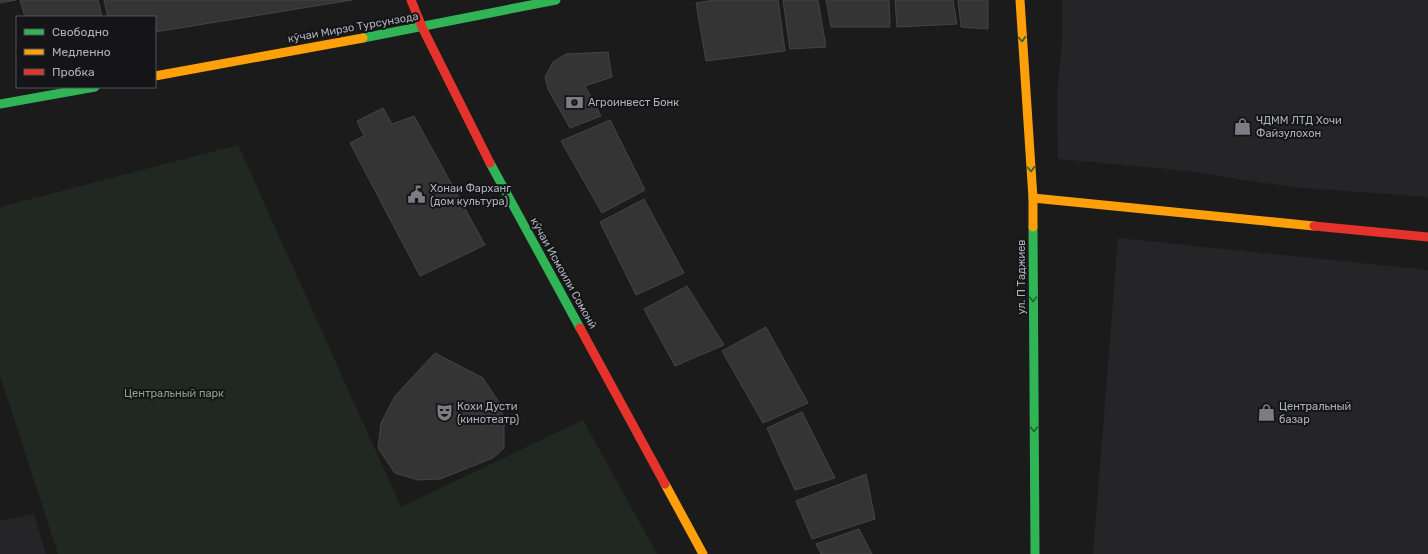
<svg xmlns="http://www.w3.org/2000/svg" width="1428" height="554" viewBox="0 0 1428 554" font-family="Rubik,sans-serif">
<rect width="100%" height="100%" fill="#1b1b1b"/>
<g fill="#252527">
<polygon points="1062,0 1428,0 1428,197 1292,187 1179,170 1058,159 1057,93 1062,43"/>
<polygon points="1118,238 1428,270 1428,554 1093,554"/>
<polygon points="34,514 46,554 0,554 0,521"/>
</g>
<polygon fill="#212821" points="238,145 401,507 583,420 657,554 58,554 0,375 0,207"/>
<g fill="#343435" stroke="#434447">
<polygon points="0,0 16,0 0,3"/>
<polygon points="20,0 98,0 102,17 25,17"/>
<polygon points="104,0 352,0 155,32 155,17 108,17"/>
<polygon points="715,0 778,0 785,51 706,61 696,3"/>
<polygon points="783,0 818,0 826,47 790,49"/>
<polygon points="826,0 889,0 890,27 831,27"/>
<polygon points="895,0 953,0 957,24 897,27"/>
<polygon points="958,0 988,0 988,29 961,27"/>
<polygon points="608,52 612,77 585,86 601,116 570,128 548,89 545,77 553,62 566,54"/>
<polygon points="383,108 392,124 414,116 485,245 420,276 350,143 364,136 357,121"/>
<polygon points="610,120 645,190 602,213 561,141"/>
<polygon points="644,199 684,273 636,295 600,222"/>
<polygon points="687,286 724,345 675,366 644,309"/>
<polygon points="766,327 808,403 763,423 722,351"/>
<polygon points="435,353 483,378 500,404 504,421 504,448 493,458 440,479 418,480 395,473 378,448 381,423 395,396"/>
<polygon points="802,412 835,478 795,490 767,428"/>
<polygon points="866,474 875,519 812,539 796,501"/>
<polygon points="859,529 872,554 821,554 816,544"/>
</g>
<g fill="none" stroke-linecap="round" stroke-linejoin="round">
<g stroke="#30b455" stroke-width="9">
<polyline points="363,38 556,0"/>
<polyline points="0,104 95,87"/>
<polyline points="490,163 580,328"/>
<polyline points="1033,227 1035,554"/>
</g>
<g stroke="#ff9f0a" stroke-width="9">
<polyline points="1020,0 1033,198 1033,227"/>
<polyline points="155,76 363,38"/>
<polyline points="1033,198 1314,226"/>
<polyline points="665,484 703,554"/>
</g>
<g stroke="#e5322d" stroke-width="9">
<polyline points="411,0 422,27 490,163"/>
<polyline points="1314,226 1428,237"/>
<polyline points="580,328 665,484"/>
</g>
</g>
<defs><path id="oneway-chevron" d="M-2-3.5L2.5 0L-2 3.5" fill="none" stroke-width="1.6" stroke-linecap="round" stroke-linejoin="round"/></defs>
<g stroke="#226436">
<use href="#oneway-chevron" transform="translate(1022 39) rotate(86)"/>
<use href="#oneway-chevron" transform="translate(1031 169) rotate(86)"/>
<use href="#oneway-chevron" transform="translate(1033 299) rotate(90)"/>
<use href="#oneway-chevron" transform="translate(1034 429) rotate(90)"/>
</g>
<defs>
<symbol id="bank-bare" viewBox="-9 -9 18 18"><path d="M-6-4H6V4H-6ZM0-2.3a2.3 2.3 0 1 0 0 4.6a2.3 2.3 0 1 0 0-4.6Z" fill="#7a7d83" stroke="#151517" stroke-width="2.5" paint-order="stroke"/></symbol>
<symbol id="shop-bare" viewBox="-9 -9 18 18"><path d="M-5-2.5h2.3a2.7 3.5 0 0 1 5.4 0H5L5.5 6h-11ZM-1.5-2.5h3a1.5 2.3 0 0 0-3 0Z" fill="#7a7d83" stroke="#151517" stroke-width="2.5" paint-order="stroke"/></symbol>
<symbol id="civic-bare" viewBox="-9 -9 18 18"><path d="M-.6-6.5H3V-4.5H.6V-3L4-1V1h2V6H-6V1h2V-1L-.6-3ZM-1.2 2.5V6h2.4V2.5Z" fill="#7a7d83" stroke="#151517" stroke-width="2.5" paint-order="stroke"/></symbol>
<symbol id="theatre-bare" viewBox="-9 -9 18 18"><path d="M-5-5.5Q0-4 5-5.5V0Q5 5 0 6Q-5 5-5 0ZM-3.3-2.5H-1v1.5H-3.3ZM1-2.5H3.3v1.5H1ZM-2.8 1Q0 5.5 2.8 1Z" fill="#7a7d83" stroke="#151517" stroke-width="2.5" paint-order="stroke"/></symbol>
</defs>
<g fill-rule="evenodd">
<use href="#bank-bare" x="562" y="90" width="25" height="25"/>
<use href="#shop-bare" x="1230" y="114" width="25" height="25"/>
<use href="#civic-bare" x="404" y="182" width="25" height="25"/>
<use href="#theatre-bare" x="432" y="400" width="25" height="25"/>
<use href="#shop-bare" x="1254" y="400" width="25" height="25"/>
</g>
<g text-anchor="middle" stroke-width="4" stroke-linejoin="round" paint-order="stroke">
<g font-size="11" fill="#adb2bb" stroke="#151517">
<text transform="translate(353 27) rotate(-10)" y="4">кӯчаи Мирзо Турсунзода</text>
<text transform="translate(564 273) rotate(61)" y="4">кӯчаи Исмоили Сомонӣ</text>
<text transform="translate(1021 277) rotate(-90)" y="4">ул. П Таджиев</text>
</g>
<g font-size="11" fill="#adb2bb" stroke="#151517" text-anchor="start">
<text x="588" y="106">Агроинвест Бонк</text>
<text x="1256" y="124">ЧДММ ЛТД Хочи<tspan x="1256" dy="13">Файзулохон</tspan></text>
<text x="430" y="192">Хонаи Фарханг<tspan x="430" dy="13">(дом культура)</tspan></text>
<text x="457" y="410">Кохи Дусти<tspan x="457" dy="13">(кинотеатр)</tspan></text>
<text x="1279" y="410">Центральный<tspan x="1279" dy="13">базар</tspan></text>
</g>
<g font-size="11" fill="#85a485" stroke="#151517">
<text x="174" y="397">Центральный парк</text>
</g>
</g>
<rect x="16" y="16" width="140" height="72" fill="#151517" stroke="#525459"/>
<rect x="24" y="29" width="20" height="6" fill="#30b455" stroke="#525459"/>
<text x="52" y="36" font-size="12" fill="#adb2bb">Свободно</text>
<rect x="24" y="49" width="20" height="6" fill="#ff9f0a" stroke="#525459"/>
<text x="52" y="56" font-size="12" fill="#adb2bb">Медленно</text>
<rect x="24" y="69" width="20" height="6" fill="#e5322d" stroke="#525459"/>
<text x="52" y="76" font-size="12" fill="#adb2bb">Пробка</text>
</svg>
